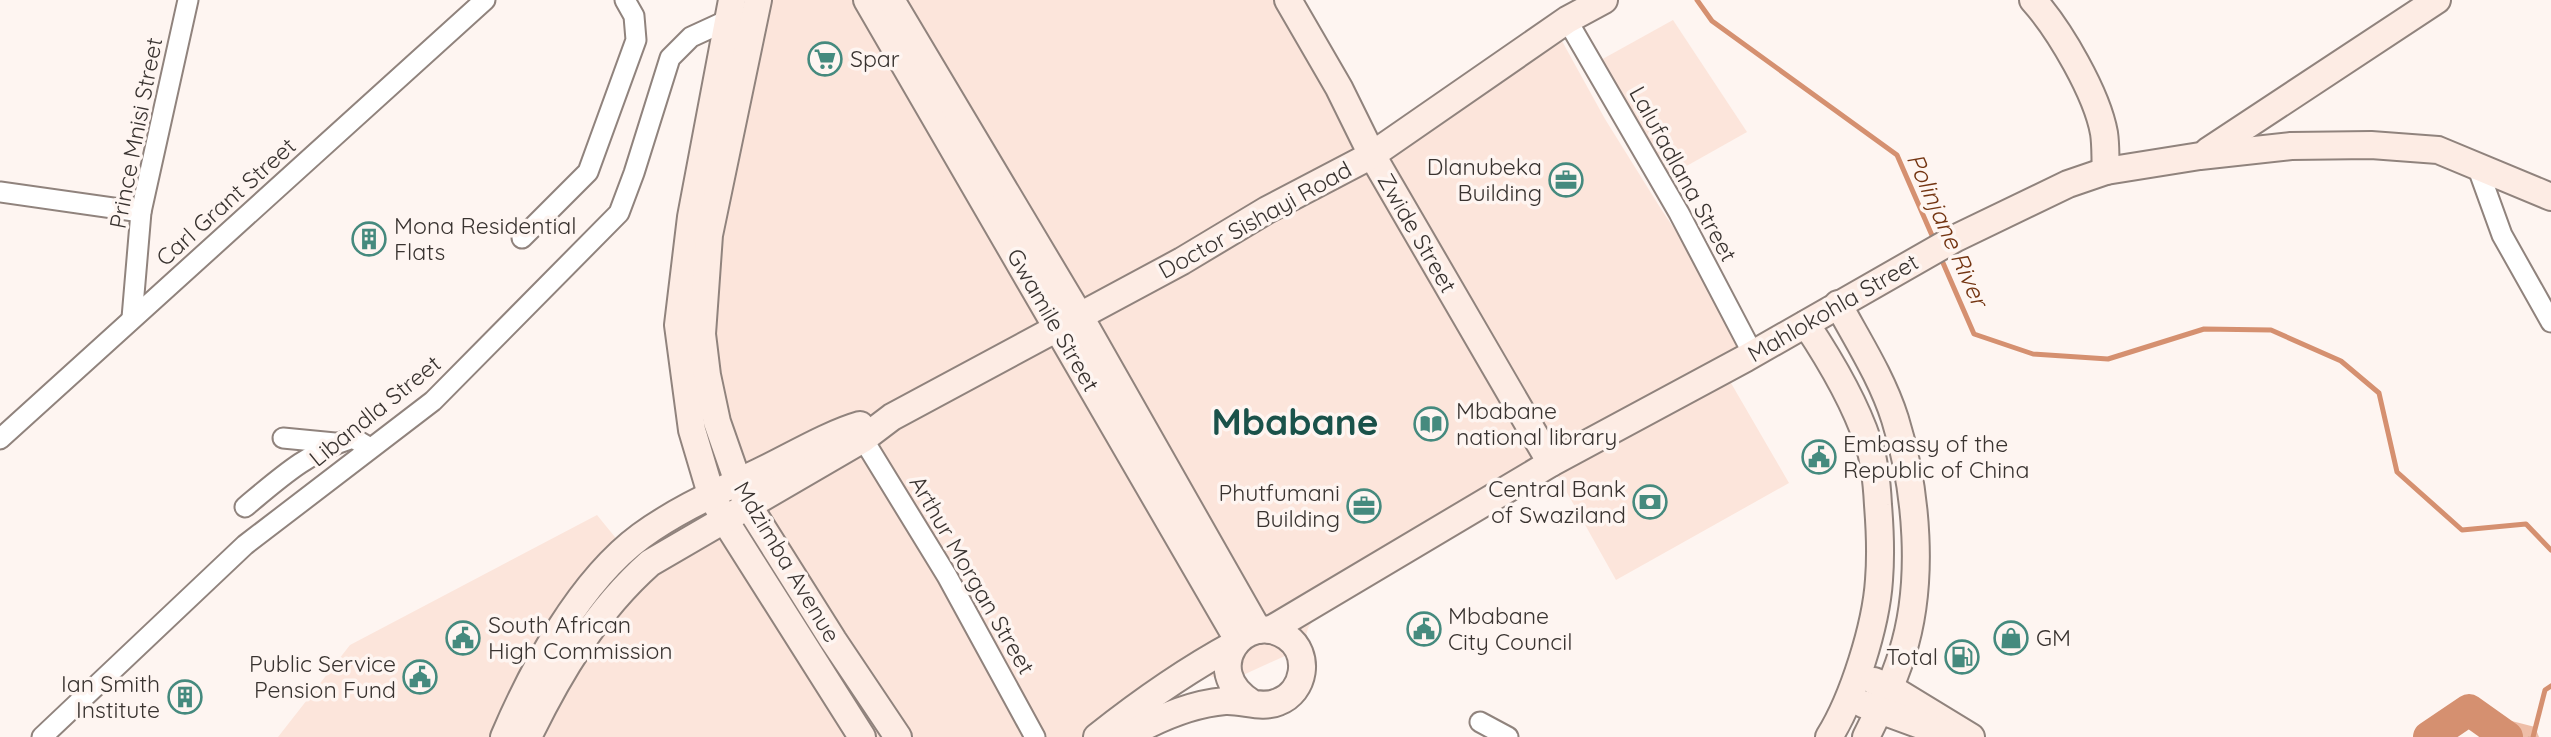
<svg xmlns="http://www.w3.org/2000/svg" width="2551" height="737" viewBox="0 0 2551 737" font-family="Quicksand,sans-serif">
<defs>
<pattern id="wetland-marsh" width="20" height="14" patternUnits="userSpaceOnUse" patternTransform="scale(1.75)"><rect width="20" height="14" fill="#eebea8"/><path d="M1 5h8M5 5V1M11 12h8M15 12V8" fill="none" stroke="#c29b89"/></pattern>
</defs>
<rect width="100%" height="100%" fill="#fef5f1"/>
<g fill="#fce5db">
<polygon points="732,0 1288,0 1373,155 1557,32 1605,119 1661,209 1719,295 1746,358 1724,371 1789,483 1616,580 1551,464 1316,616 1308,628 1304,643 1298,650 1230,681 1201,674 1098,737 278,737 350,645 597,515 619,542 711,494 692,430"/>
<polygon points="1673,20 1747,132 1667,177 1599,61"/>
</g>
<polygon fill="url(#wetland-marsh)" points="2469,710 2535,727 2539,737 2479,737"/>
<g fill="none" stroke-linecap="round" stroke-linejoin="round">
<g stroke="#d59070" stroke-width="5">
<polyline points="1697,0 1712,21 1897,155 1934,240"/>
<polyline points="1940,256 1974,334 2033,354 2108,359 2204,329 2271,330 2341,361 2379,393 2397,472 2462,530 2526,524 2551,550"/>
<polyline points="2533,737 2545,690 2551,686"/>
</g>
<polyline stroke="#d59070" stroke-width="32" points="2429,737 2469,710 2507,737"/>
<defs>
<g id="street">
<polyline points="1567,20 1679,213 1753,354"/>
<polyline points="2477,166 2502,235 2551,322"/>
<polyline points="0,192 141,212"/>
<polyline points="522,238 588,172 636,40 634,16 625,0"/>
<polyline points="132,318 141,212 188,0"/>
<polyline points="283,438 335,443"/>
<polyline points="0,439 485,0"/>
<polyline points="863,439 947,576 1035,737"/>
<path d="M 245,507 C 281,477 308,452 353,438 L 370,448"/>
<polyline points="1480,722 1508,737"/>
<polyline points="42,737 245,545 433,401 619,213 634,173 670,58 691,37 728,20"/>
</g>
<g id="secondary">
<polyline points="732,0 691,217 678,325 692,430 711,494 724,519 862,737"/>
<polyline points="758,0 709,235 702,334 707,375 717,422 738,482 748,505 833,640 898,737"/>
<polyline points="867,0 1238,640"/>
<polyline points="891,0 1079,315 1258,630"/>
<polyline points="1288,0 1339,88 1372,155 1551,463"/>
<path d="M 2033,0 C 2060,30 2097,94 2104,133 C 2106,146 2105,159 2106,171"/>
<polyline points="2208,151 2437,0"/>
<path d="M 1838,304 C 1858,341 1882,378 1895,419 C 1917,490 1925,582 1902,654 C 1893,683 1879,711 1866,737"/>
<path d="M 1806,324 C 1830,360 1854,400 1868,442 C 1875,461 1877,485 1878,505 C 1880,530 1881,555 1879,580 C 1876,626 1853,699 1829,737"/>
<polyline points="1270,630 1551,463 1746,358 1956,238 2068,184 2106,171 2200,156 2291,146 2371,145 2438,150 2551,197"/>
<polyline points="1874,681 1889,687 1971,737"/>
<polyline points="1863,704 1945,734"/>
<path d="M 504,737 C 533,669 580,581 641,536 C 678,509 722,490 763,470 C 792,456 829,434 860,425"/>
<path d="M 528,737 C 559,673 596,611 650,563 L 863,439 L 892,417 L 1182,261 L 1267,210 L 1372,155 L 1567,20 L 1604,0"/>
<path d="M 1097,737 C 1141,702 1185,671 1235,644"/>
<path d="M 1125,737 C 1156,719 1189,704 1225,701 C 1243,700 1262,709 1278,702 C 1305,692 1311,654 1287,637 C 1245,608 1198,670 1252,703"/>
</g>
</defs>
<use href="#street" stroke="#90837d" stroke-width="23"/>
<use href="#secondary" stroke="#90837d" stroke-width="30"/>
<use href="#street" stroke="#fff" stroke-width="19"/>
<use href="#secondary" stroke="#fdece4" stroke-width="26"/>
</g>
<defs>
<symbol id="supermarket-ring" viewBox="-11 -11 22 22"><circle r="9.5" fill="#fef5f1" stroke="#458a7e" stroke-width="1.5"/><path d="M-6-5.5h2.5l.6 2H6L4.5 2H-2.5L-4.4-4H-6ZM-1.5 3.2a1.3 1.3 0 1 0 .1 0ZM3 3.2a1.3 1.3 0 1 0 .1 0Z" fill="#458a7e"/></symbol>
<symbol id="office-ring" viewBox="-11 -11 22 22"><circle r="9.5" fill="#fef5f1" stroke="#458a7e" stroke-width="1.5"/><path d="M-6-3h4V-5.5h4V-3h4V5H-6ZM-1-4.5V-3h2v-1.5ZM-6 0V1H6V0Z" fill="#458a7e"/></symbol>
<symbol id="building-ring" viewBox="-11 -11 22 22"><circle r="9.5" fill="#fef5f1" stroke="#458a7e" stroke-width="1.5"/><path d="M-4-6H4V6H1V3H-1V6H-4ZM-2.5-4.3h1.7v1.8h-1.7ZM.8-4.3h1.7v1.8H.8ZM-2.5-1h1.7V.8h-1.7ZM.8-1h1.7V.8H.8Z" fill="#458a7e"/></symbol>
<symbol id="library-ring" viewBox="-11 -11 22 22"><circle r="9.5" fill="#fef5f1" stroke="#458a7e" stroke-width="1.5"/><path d="M-6-4Q-3-5.5-.7-3.5V5Q-3 3-6 4ZM6-4Q3-5.5 .7-3.5V5Q3 3 6 4Z" fill="#458a7e"/></symbol>
<symbol id="civic-ring" viewBox="-11 -11 22 22"><circle r="9.5" fill="#fef5f1" stroke="#458a7e" stroke-width="1.5"/><path d="M-.6-6.5H3V-4.5H.6V-3L4-1V1h2V6H-6V1h2V-1L-.6-3ZM-1.2 2.5V6h2.4V2.5Z" fill="#458a7e"/></symbol>
<symbol id="bank-ring" viewBox="-11 -11 22 22"><circle r="9.5" fill="#fef5f1" stroke="#458a7e" stroke-width="1.5"/><path d="M-6-4H6V4H-6ZM0-2.3a2.3 2.3 0 1 0 0 4.6a2.3 2.3 0 1 0 0-4.6Z" fill="#458a7e"/></symbol>
<symbol id="shop-ring" viewBox="-11 -11 22 22"><circle r="9.5" fill="#fef5f1" stroke="#458a7e" stroke-width="1.5"/><path d="M-5-2.5h2.3a2.7 3.5 0 0 1 5.4 0H5L5.5 6h-11ZM-1.5-2.5h3a1.5 2.3 0 0 0-3 0Z" fill="#458a7e"/></symbol>
<symbol id="fuel-ring" viewBox="-11 -11 22 22"><circle r="9.5" fill="#fef5f1" stroke="#458a7e" stroke-width="1.5"/><path d="M-5.5-6h7V0h2V4h1.3V-2.5L3-4.5l.8-.8L6-3V5H2.5V1h-1V6h-7ZM-4.2-4.7v3.2H.2V-4.7Z" fill="#458a7e"/></symbol>
</defs>
<g fill-rule="evenodd">
<use href="#supermarket-ring" x="806" y="40" width="38" height="38"/>
<use href="#office-ring" x="1547" y="161" width="38" height="38"/>
<use href="#building-ring" x="350" y="220" width="38" height="38"/>
<use href="#library-ring" x="1412" y="405" width="38" height="38"/>
<use href="#civic-ring" x="1800" y="438" width="38" height="38"/>
<use href="#bank-ring" x="1631" y="483" width="38" height="38"/>
<use href="#office-ring" x="1345" y="487" width="38" height="38"/>
<use href="#civic-ring" x="1405" y="610" width="38" height="38"/>
<use href="#civic-ring" x="444" y="619" width="38" height="38"/>
<use href="#shop-ring" x="1992" y="619" width="38" height="38"/>
<use href="#fuel-ring" x="1943" y="638" width="38" height="38"/>
<use href="#civic-ring" x="401" y="658" width="38" height="38"/>
<use href="#building-ring" x="166" y="678" width="38" height="38"/>
</g>
<g text-anchor="middle" stroke-width="7" stroke-linejoin="round" paint-order="stroke">
<g font-size="23" fill="#393330" stroke="#fef5f1" text-anchor="start">
<text x="850" y="67">Spar</text>
<text x="1542" y="175" text-anchor="end">Dlanubeka<tspan x="1542" dy="26">Building</tspan></text>
<text x="394" y="234">Mona Residential<tspan x="394" dy="26">Flats</tspan></text>
<text x="1456" y="419">Mbabane<tspan x="1456" dy="26">national library</tspan></text>
<text x="1843" y="452">Embassy of the<tspan x="1843" dy="26">Republic of China</tspan></text>
<text x="1626" y="497" text-anchor="end">Central Bank<tspan x="1626" dy="26">of Swaziland</tspan></text>
<text x="1340" y="501" text-anchor="end">Phutfumani<tspan x="1340" dy="26">Building</tspan></text>
<text x="1448" y="624">Mbabane<tspan x="1448" dy="26">City Council</tspan></text>
<text x="488" y="633">South African<tspan x="488" dy="26">High Commission</tspan></text>
<text x="2036" y="646">GM</text>
<text x="1938" y="665" text-anchor="end">Total</text>
<text x="396" y="672" text-anchor="end">Public Service<tspan x="396" dy="26">Pension Fund</tspan></text>
<text x="160" y="692" text-anchor="end">Ian Smith<tspan x="160" dy="26">Institute</tspan></text>
</g>
<g font-size="23" fill="#393330" stroke="#fef5f1">
<text transform="translate(136 133) rotate(-79)" y="8">Prince Mnisi Street</text>
<text transform="translate(1683 174) rotate(61)" y="8">Lalufadlana Street</text>
<text transform="translate(226 202) rotate(-42)" y="8">Carl Grant Street</text>
<text transform="translate(1255 220) rotate(-29)" y="8">Doctor Sishayi Road</text>
<text transform="translate(1417 233) rotate(60)" y="8">Zwide Street</text>
<text transform="translate(1833 308) rotate(-30)" y="8">Mahlokohla Street</text>
<text transform="translate(1053 320) rotate(60)" y="8">Gwamile Street</text>
<text transform="translate(375 411) rotate(-39)" y="8">Libandla Street</text>
<text transform="translate(787 562) rotate(59)" y="8">Mdzimba Avenue</text>
<text transform="translate(972 575) rotate(60)" y="8">Arthur Morgan Street</text>
</g>
<g font-size="24" font-style="italic" fill="#733411" stroke="#fef5f1">
<text transform="translate(1947 230) rotate(66)" y="8">Polinjane River</text>
</g>
<g font-size="37" font-weight="bold" fill="#1a524a" stroke="#fef5f1">
<text x="1295" y="435">Mbabane</text>
</g>
</g>
</svg>
